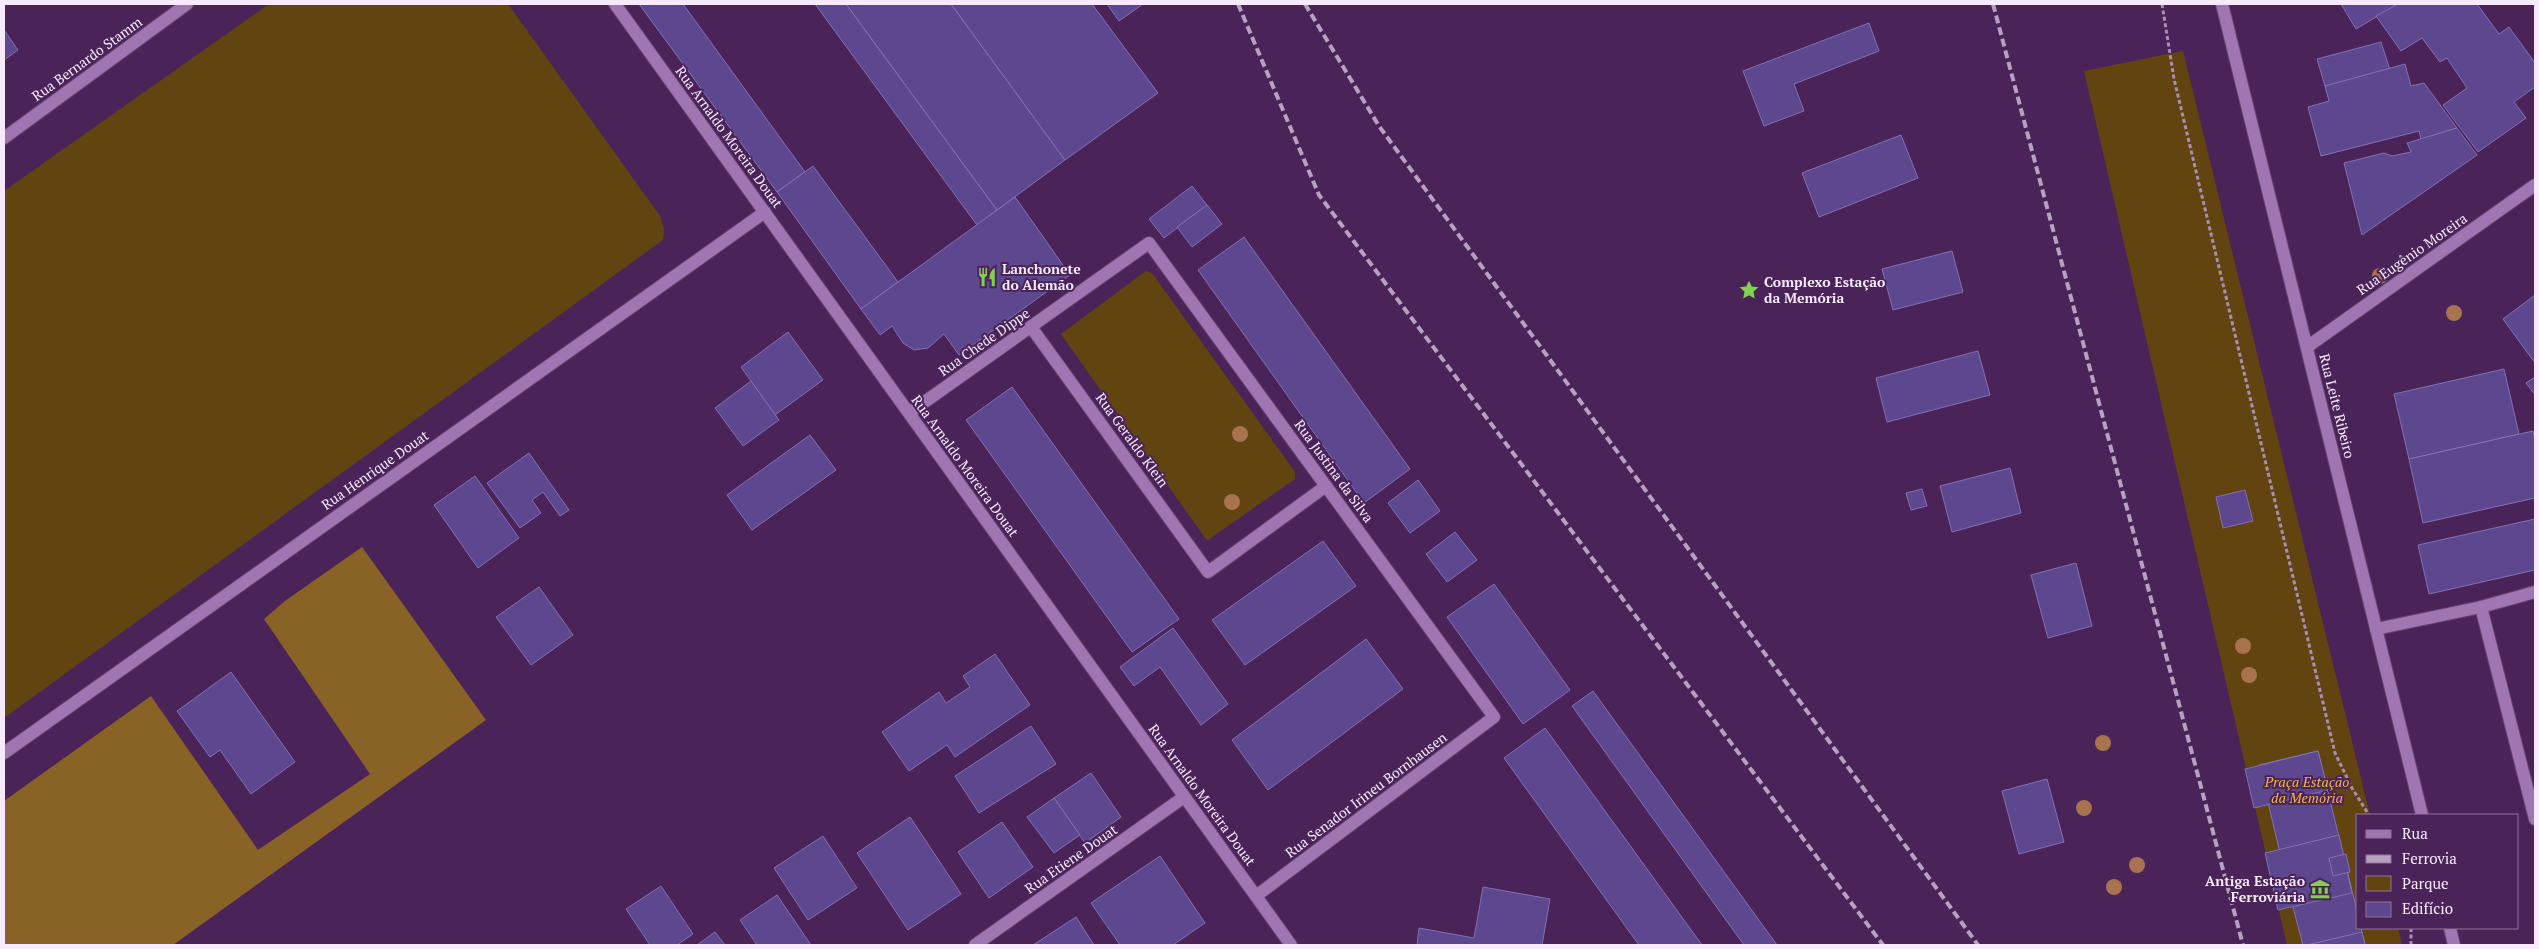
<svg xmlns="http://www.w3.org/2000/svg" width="2539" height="949" viewBox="0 0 2539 949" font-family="'PT Serif',serif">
<rect width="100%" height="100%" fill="#4a2459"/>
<g fill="#624411">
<polygon points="269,4 508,4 660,216 664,229 663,240 4,718 4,191"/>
<polygon points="2183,51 2370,815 2358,815 2358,928 2398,928 2402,945 2287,945 2084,71"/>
<polygon points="1146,271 1152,273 1295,472 1295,479 1208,540 1205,538 1061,334"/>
</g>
<polygon fill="#896326" points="362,547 486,720 173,945 4,945 4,801 151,696 258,850 370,774 264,619 285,601"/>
<g fill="#5d478e" stroke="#8371b2">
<polygon points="639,4 683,4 805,172 777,192"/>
<polygon points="815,4 846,4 997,210 977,225"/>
<polygon points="846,4 951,4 1065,160 997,210"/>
<polygon points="951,4 1092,4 1158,93 1065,160"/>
<polygon points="1107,4 1143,4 1119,21"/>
<polygon points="2341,4 2398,4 2356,29"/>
<polygon points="2398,4 2477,4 2499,34 2509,27 2535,63 2535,87 2514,102 2526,118 2478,152 2443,105 2467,88 2447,58 2440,62 2422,38 2401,51 2376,16"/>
<polygon points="1869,23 1879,51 1794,84 1804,111 1764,126 1743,71"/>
<polygon points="4,30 18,50 4,60"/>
<polygon points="2381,42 2390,70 2325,86 2317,59"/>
<polygon points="2405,64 2411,86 2424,83 2457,128 2421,139 2419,131 2321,156 2308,107 2329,101 2325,86"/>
<polygon points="2457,128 2477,155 2362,235 2344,163 2384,153 2392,156 2411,152 2407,143"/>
<polygon points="1901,135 1918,178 1819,217 1802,173"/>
<polygon points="813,166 898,282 861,309 777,192"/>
<polygon points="1192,186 1207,205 1164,238 1149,219"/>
<polygon points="1015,197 1070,275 959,355 944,334 928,348 914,350 903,343 892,326 880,335 861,309"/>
<polygon points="1207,205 1222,224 1192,247 1177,227"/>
<polygon points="1244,237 1410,469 1364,503 1198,270"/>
<polygon points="1952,251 1963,292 1893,310 1882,269"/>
<polygon points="2535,295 2535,363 2503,319"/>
<polygon points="788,332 823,380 775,415 741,367"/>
<polygon points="1978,351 1990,395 1887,422 1876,378"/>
<polygon points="2504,369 2519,434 2409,459 2394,394"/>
<polygon points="2535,377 2535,395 2526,383"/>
<polygon points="751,381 779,420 743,446 715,408"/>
<polygon points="1012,387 1179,619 1132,652 966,420"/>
<polygon points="2533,431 2535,440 2535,498 2423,523 2409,459"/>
<polygon points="810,435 836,470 752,530 727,495"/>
<polygon points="529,453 569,510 560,516 543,492 532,500 541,513 520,528 487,483"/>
<polygon points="2010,468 2021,513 1952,532 1940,486"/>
<polygon points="475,476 519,538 478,568 434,505"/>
<polygon points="1418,480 1440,511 1410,533 1388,503"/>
<polygon points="1922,489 1927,506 1911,510 1906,493"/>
<polygon points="2245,490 2253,521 2223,528 2216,497"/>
<polygon points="2535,519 2535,570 2429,594 2418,545"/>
<polygon points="1455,532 1477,560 1447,582 1426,554"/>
<polygon points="1323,541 1356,586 1245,665 1212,620"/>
<polygon points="2076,563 2092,626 2048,638 2031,575"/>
<polygon points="1494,584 1570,690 1523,724 1447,617"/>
<polygon points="539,587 573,635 531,665 496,617"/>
<polygon points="1173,628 1228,704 1201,725 1160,667 1134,686 1120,667"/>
<polygon points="1366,639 1403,689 1268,790 1232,740"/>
<polygon points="995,654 1030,705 955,757 947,745 909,771 882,732 939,692 946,703 970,687 963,676"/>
<polygon points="231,672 295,762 251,794 220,750 210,757 177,711"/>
<polygon points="1593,691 1777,945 1744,945 1572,706"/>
<polygon points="1031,726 1056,764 979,813 955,776"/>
<polygon points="1545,728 1702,945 1639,945 1504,758"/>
<polygon points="2318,751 2358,915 2358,928 2361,928 2365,945 2303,945 2293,907 2259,765"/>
<polygon points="2318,751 2328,790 2254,808 2245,769"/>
<polygon points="1091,773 1121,817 1085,843 1054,798"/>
<polygon points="2047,779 2064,842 2019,854 2002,791"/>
<polygon points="1054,798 1080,835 1054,853 1027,817"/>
<polygon points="910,817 961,894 908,930 857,853"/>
<polygon points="1002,822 1033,867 989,898 958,852"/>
<polygon points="2339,835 2352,893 2278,910 2265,853"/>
<polygon points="823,836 857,888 808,920 774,868"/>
<polygon points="2346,854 2350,872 2333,876 2329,858"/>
<polygon points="1160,856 1205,923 1173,945 1120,945 1091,903"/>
<polygon points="661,886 693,934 677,945 650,945 626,909"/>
<polygon points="1483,887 1550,899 1542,945 1417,945 1419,928 1474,938"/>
<polygon points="777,895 811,945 757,945 740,920"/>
<polygon points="1076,917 1094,945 1033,945"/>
<polygon points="715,932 725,945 697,945"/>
<polygon points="2362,932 2365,945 2307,945"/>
</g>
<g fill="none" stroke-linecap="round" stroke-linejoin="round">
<defs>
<g id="lane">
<polyline points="2481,607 2535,819"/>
<polyline points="2376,629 2481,607 2535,592"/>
</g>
<g id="street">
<polyline points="1031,327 1208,572 1326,486"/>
<polyline points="909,413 1149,243 1494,717 1256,896"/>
<polyline points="4,753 765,212"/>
<polyline points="975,945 1184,797"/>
</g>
<g id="secondary">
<polyline points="615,4 1291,945"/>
<polyline points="2222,4 2422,815"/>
<polyline points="4,138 187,4"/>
<polyline points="2307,347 2535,185"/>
<polyline points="2450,928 2454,945"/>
</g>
</defs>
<use href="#lane" stroke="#64436f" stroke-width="14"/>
<use href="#street" stroke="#64436f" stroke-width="14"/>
<use href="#secondary" stroke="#64436f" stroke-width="14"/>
<g stroke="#a88fb2" stroke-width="3" stroke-dasharray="4 2.5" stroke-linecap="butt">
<polyline points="2162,4 2174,79 2335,753 2352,788 2369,815"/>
<polyline points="2411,945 2411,928"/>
</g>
<use href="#lane" stroke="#a076b2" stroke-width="12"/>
<use href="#street" stroke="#a076b2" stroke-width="12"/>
<use href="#secondary" stroke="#a076b2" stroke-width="12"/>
<g stroke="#b7a0c0" stroke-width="4" stroke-dasharray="8 4" stroke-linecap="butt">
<polyline points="1238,4 1319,195 1883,945"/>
<polyline points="1305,4 1379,126 1978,945"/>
<polyline points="1993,4 2243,945"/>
</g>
</g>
<g fill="#a9734f">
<circle cx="2380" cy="276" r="8"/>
<circle cx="2454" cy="313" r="8"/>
<circle cx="1240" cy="434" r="8"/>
<circle cx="1232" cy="502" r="8"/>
<circle cx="2243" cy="646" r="8"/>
<circle cx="2249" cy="675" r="8"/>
<circle cx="2103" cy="743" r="8"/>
<circle cx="2084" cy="808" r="8"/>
<circle cx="2137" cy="865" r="8"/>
<circle cx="2114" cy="887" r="8"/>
</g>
<defs>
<symbol id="restaurant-bare" viewBox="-9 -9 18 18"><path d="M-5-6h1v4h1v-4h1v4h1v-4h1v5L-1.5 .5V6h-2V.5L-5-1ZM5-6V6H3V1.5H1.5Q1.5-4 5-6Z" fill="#80d051" stroke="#4a2459" stroke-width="2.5" paint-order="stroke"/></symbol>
<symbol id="sight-bare" viewBox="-9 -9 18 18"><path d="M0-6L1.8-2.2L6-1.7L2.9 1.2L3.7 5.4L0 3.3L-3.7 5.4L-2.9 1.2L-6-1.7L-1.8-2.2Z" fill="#80d051" stroke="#4a2459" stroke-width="2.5" paint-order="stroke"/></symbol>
<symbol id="museum-bare" viewBox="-9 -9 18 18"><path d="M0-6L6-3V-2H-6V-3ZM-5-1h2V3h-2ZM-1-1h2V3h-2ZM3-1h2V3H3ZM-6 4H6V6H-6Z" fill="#80d051" stroke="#4a2459" stroke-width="2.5" paint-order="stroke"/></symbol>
</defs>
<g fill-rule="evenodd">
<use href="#restaurant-bare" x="973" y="263" width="28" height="28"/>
<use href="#sight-bare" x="1735" y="276" width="28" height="28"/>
<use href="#museum-bare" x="2306" y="875" width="28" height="28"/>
</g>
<g text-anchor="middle" stroke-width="4" stroke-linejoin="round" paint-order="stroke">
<g font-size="14" fill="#f8eafe" stroke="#4a2459">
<text transform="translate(87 59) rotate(-36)" y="5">Rua Bernardo Stamm</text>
<text transform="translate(729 137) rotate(54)" y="5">Rua Arnaldo Moreira Douat</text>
<text transform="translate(2412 254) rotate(-35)" y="5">Rua Eugênio Moreira</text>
<text transform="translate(984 342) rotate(-35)" y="5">Rua Chede Dippe</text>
<text transform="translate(2337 406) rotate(76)" y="5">Rua Leite Ribeiro</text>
<text transform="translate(1132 440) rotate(54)" y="5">Rua Geraldo Klein</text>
<text transform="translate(965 466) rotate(54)" y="5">Rua Arnaldo Moreira Douat</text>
<text transform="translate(375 470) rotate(-35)" y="5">Rua Henrique Douat</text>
<text transform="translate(1334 471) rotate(54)" y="5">Rua Justina da Silva</text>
<text transform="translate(1202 795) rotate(54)" y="5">Rua Arnaldo Moreira Douat</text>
<text transform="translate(1366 795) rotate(-37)" y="5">Rua Senador Irineu Bornhausen</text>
<text transform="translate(1071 859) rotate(-35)" y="5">Rua Etiene Douat</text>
</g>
<g font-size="14" font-weight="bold" fill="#f8eafe" stroke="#4a2459" text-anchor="start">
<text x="1002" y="274">Lanchonete<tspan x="1002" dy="16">do Alemão</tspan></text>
<text x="1764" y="287">Complexo Estação<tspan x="1764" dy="16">da Memória</tspan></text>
<text x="2305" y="886" text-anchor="end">Antiga Estação<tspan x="2305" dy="16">Ferroviária</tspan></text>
</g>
<g font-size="14" font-style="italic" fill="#f7b347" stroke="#4a2459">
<text x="2307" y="787">Praça Estação<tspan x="2307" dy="16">da Memória</tspan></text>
</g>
</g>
<rect width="2539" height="949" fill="none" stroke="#f8eafe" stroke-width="10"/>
<rect x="2356" y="814" width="162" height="115" fill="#4a2459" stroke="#90739b"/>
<rect x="2366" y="830" width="25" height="8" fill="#a076b2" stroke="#90739b"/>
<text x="2402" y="839" font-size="15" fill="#f8eafe">Rua</text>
<rect x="2366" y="855" width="25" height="8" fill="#b7a0c0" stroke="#90739b"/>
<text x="2402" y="864" font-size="15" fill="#f8eafe">Ferrovia</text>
<rect x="2366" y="876" width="25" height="15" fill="#624411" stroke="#90739b"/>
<text x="2402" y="889" font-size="15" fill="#f8eafe">Parque</text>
<rect x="2366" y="902" width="25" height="15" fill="#5d478e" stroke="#90739b"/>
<text x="2402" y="914" font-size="15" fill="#f8eafe">Edifício</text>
</svg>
